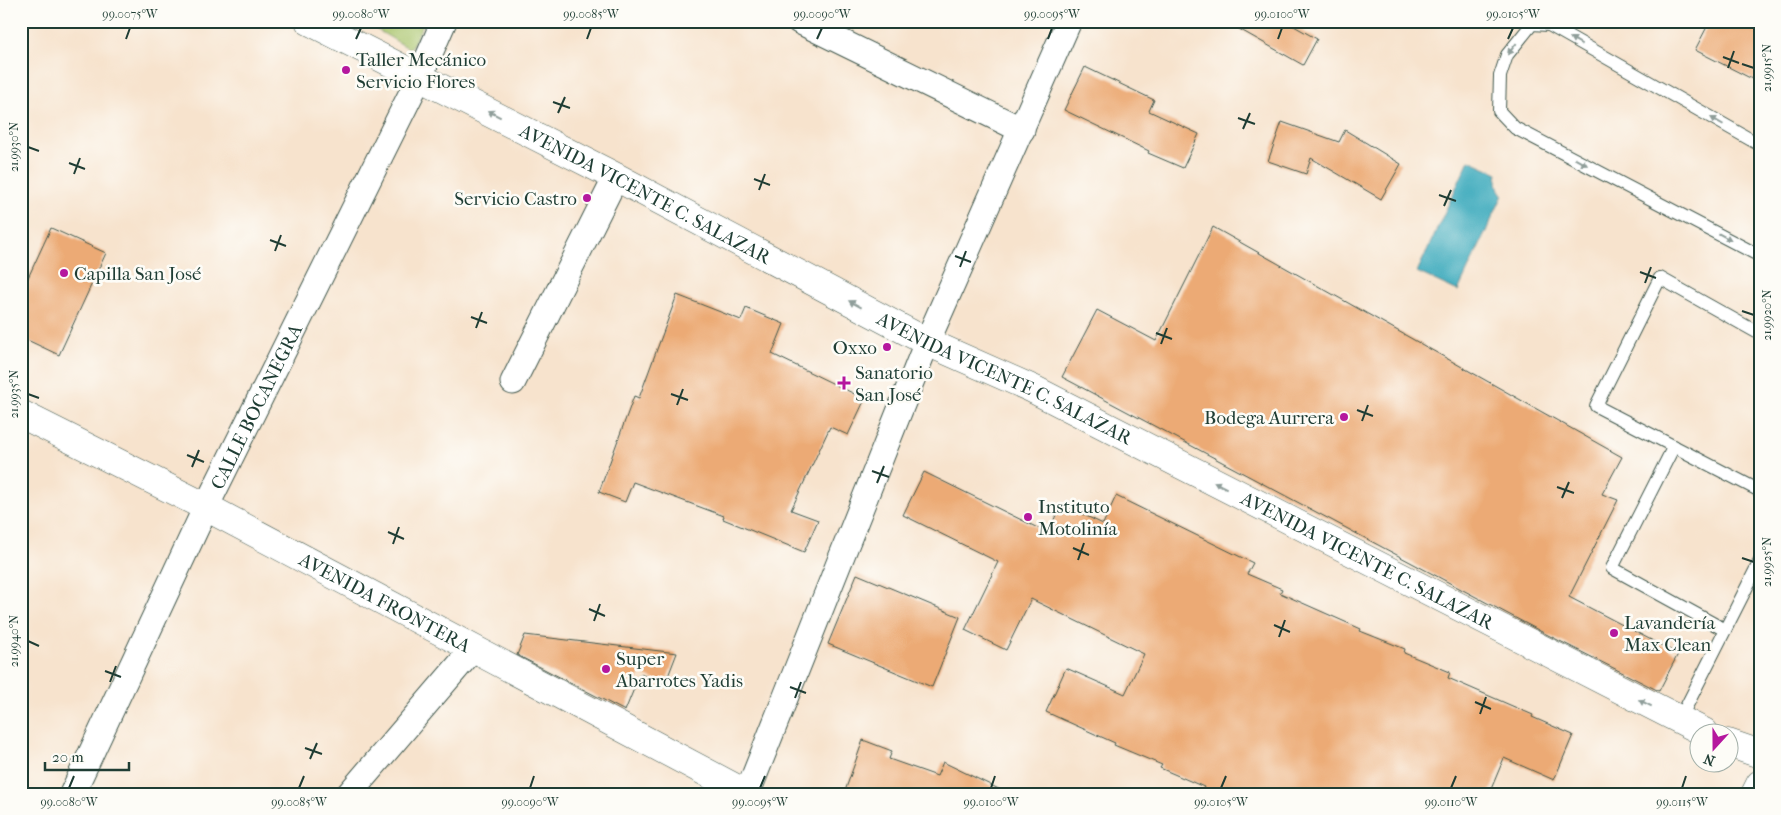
<svg xmlns="http://www.w3.org/2000/svg" width="1781" height="815" viewBox="0 0 1781 815" font-family="'IM FELL French Canon',serif">
<rect width="100%" height="100%" fill="#fdfcf7"/>
<filter id="ink" filterUnits="userSpaceOnUse"><feTurbulence type="fractalNoise" baseFrequency=".02" numOctaves="2"/><feDisplacementMap in="SourceGraphic" scale="10" xChannelSelector="R" yChannelSelector="G"/><feConvolveMatrix kernelMatrix="1 2 1 2 8 2 1 2 1" color-interpolation-filters="sRGB"/></filter>
<filter id="wash" filterUnits="userSpaceOnUse"><feTurbulence type="fractalNoise" baseFrequency=".0096" numOctaves="4" result="noise"/><feDisplacementMap in="SourceGraphic" scale="20" xChannelSelector="R" yChannelSelector="G"/><feGaussianBlur stdDeviation="1.12" result="paint"/><feColorMatrix in="noise" values="0 0 0 0 0 0 0 0 0 0 0 0 0 0 0 0 0 1.4 0 .05"/><feComposite in="paint" operator="in"/></filter>
<g filter="url(#wash)">
<rect width="100%" height="100%" fill="#f7e3cd"/>
<polygon fill="#a8c46a" stroke="#64804f" points="362,21 425,21 410,49"/>
<path fill="#40acbe" stroke="#307479" d="M 1469,160 L 1498,173 C 1496,182 1497,189 1503,195 L 1458,291 L 1417,272 Z"/>
<g id="blocks">
<g fill="#ecaa75">
<polygon points="1225,21 1285,21 1317,39 1303,65"/>
<polygon points="1710,21 1760,21 1760,83 1695,50"/>
<polygon points="1085,67 1154,100 1149,111 1199,134 1183,168 1148,153 1149,151 1064,110"/>
<polygon points="1282,122 1339,142 1345,130 1401,164 1381,199 1311,158 1306,174 1268,161"/>
<polygon points="1213,227 1622,457 1602,494 1618,500 1569,597 1678,654 1659,691 1540,631 1062,377 1097,310 1156,341"/>
<polygon points="51,228 106,253 59,355 21,337 21,293"/>
<polygon points="677,295 741,320 746,308 784,324 772,354 865,399 848,435 830,427 791,510 818,520 804,552 723,519 724,516 633,482 625,502 599,492 634,396 639,398"/>
<polygon points="924,472 1048,533 1061,504 1103,524 1116,496 1253,563 1247,574 1282,589 1280,593 1361,629 1360,631 1405,649 1404,653 1450,672 1448,678 1533,715 1532,717 1573,735 1554,780 1504,758 1489,794 1201,794 1204,787 1160,768 1162,765 1114,745 1115,743 1046,712 1066,668 1125,694 1144,654 1031,599 1006,650 965,630 998,562 903,515"/>
<polygon points="857,574 960,617 932,687 828,644"/>
<polygon points="525,635 677,653 665,684 640,674 625,711 517,655"/>
<polygon points="863,740 892,751 889,759 937,776 943,762 1009,794 844,794"/>
</g>
</g>
</g>
<g filter="url(#ink)">
<use href="#blocks" fill-opacity="0" stroke="#3f564b" stroke-width="1"/>
<g fill="none" stroke-linecap="round" stroke-linejoin="round">
<defs>
<g id="service">
<polyline points="1760,145 1549,25 1532,24 1507,55 1500,76 1499,111 1515,128 1760,256"/>
<polyline points="1760,334 1660,278 1596,406 1760,491"/>
<polyline points="1674,446 1612,568 1725,630"/>
<polyline points="1679,721 1760,561"/>
</g>
<g id="minor">
<polyline points="799,21 1022,130"/>
<polyline points="513,382 616,177"/>
<path id="s1" d="M 72,794 L 206,507 L 420,76 L 444,21"/>
<polyline points="349,794 473,649"/>
<polyline points="747,794 927,342 1069,21"/>
</g>
<g id="tertiary">
<path id="s2" d="M 309,21 L 616,177 L 927,342 L 1033,389 L 1704,732"/>
<path id="s3" d="M 21,414 L 206,507 L 747,794"/>
<polyline points="1728,743 1760,754"/>
</g>
<polyline id="primary" points="1755,794 1760,784"/>
</defs>
<use href="#service" stroke="#3f564b" stroke-width="14"/>
<use href="#minor" stroke="#3f564b" stroke-width="27"/>
<use href="#tertiary" stroke="#3f564b" stroke-width="29"/>
<use href="#primary" stroke="#3f564b" stroke-width="29"/>
<use href="#service" stroke="#fff" stroke-width="12"/>
<use href="#minor" stroke="#fff" stroke-width="25"/>
<use href="#tertiary" stroke="#fff" stroke-width="28"/>
<use href="#primary" stroke="#fff" stroke-width="28"/>
</g>
<defs><path id="oneway-solid" d="M-6-.8H1V-3.2L6.5 0L1 3.2V.8H-6Z" transform="scale(1.25)"/></defs>
<g fill="#8f9e9a">
<use href="#oneway-solid" transform="translate(1576 41) rotate(-150)"/>
<use href="#oneway-solid" transform="translate(1512 49) rotate(128)"/>
<use href="#oneway-solid" transform="translate(494 114) rotate(-153)"/>
<use href="#oneway-solid" transform="translate(1717 121) rotate(-150)"/>
<use href="#oneway-solid" transform="translate(1581 162) rotate(28)"/>
<use href="#oneway-solid" transform="translate(1725 237) rotate(28)"/>
<use href="#oneway-solid" transform="translate(855 304) rotate(-152)"/>
<use href="#oneway-solid" transform="translate(1220 485) rotate(-153)"/>
<use href="#oneway-solid" transform="translate(1645 703) rotate(-153)"/>
</g>
</g>
<path fill="none" stroke="#1f3d34" stroke-width="2" d="M 126,39 L 130,28M 356,39 L 361,28M 587,39 L 591,28M 817,39 L 822,28M 1048,39 L 1052,28M 1278,39 L 1282,28M 1508,39 L 1513,28M 1723,57 L 1739,63M 1742,64 L 1754,68M 1728,68 L 1734,51M 553,102 L 570,108M 558,113 L 565,97M 1238,118 L 1255,124M 1243,129 L 1250,113M 28,147 L 39,151M 69,163 L 85,169M 74,174 L 80,158M 754,179 L 770,185M 759,190 L 765,174M 1439,195 L 1456,201M 1444,206 L 1451,190M 270,240 L 286,246M 275,251 L 281,235M 955,256 L 971,262M 960,267 L 966,251M 1640,272 L 1656,278M 1645,283 L 1651,267M 1742,311 L 1754,315M 471,317 L 487,323M 476,328 L 482,312M 1156,333 L 1172,339M 1161,344 L 1167,328M 28,394 L 39,398M 671,394 L 688,400M 677,405 L 683,389M 1357,410 L 1373,416M 1362,421 L 1368,405M 187,455 L 204,462M 192,467 L 199,450M 872,471 L 889,477M 877,483 L 884,466M 1557,487 L 1574,493M 1562,498 L 1569,482M 388,532 L 404,539M 393,544 L 399,527M 1073,548 L 1089,555M 1742,558 L 1754,562M 1078,560 L 1084,543M 589,609 L 605,616M 594,621 L 600,604M 1274,625 L 1290,632M 1279,637 L 1285,620M 28,641 L 39,646M 105,671 L 121,677M 110,682 L 116,666M 790,687 L 806,693M 795,698 L 801,682M 1475,702 L 1491,709M 1480,714 L 1486,697M 305,748 L 322,754M 310,759 L 317,743M 69,788 L 74,776M 299,788 L 304,776M 530,788 L 534,776M 760,788 L 765,776M 991,788 L 995,776M 1221,788 L 1226,776M 1451,788 L 1456,776M 1682,788 L 1686,776"/>
<g fill="#b5179e" stroke="#fdfcf7" stroke-width="2">
<circle cx="346" cy="70" r="5"/>
<circle cx="587" cy="198" r="5"/>
<circle cx="64" cy="273" r="5"/>
<circle cx="887" cy="347" r="5"/>
<path d="M841.5 375.5h5v5h5v5h-5v5h-5v-5h-5v-5h5z"/>
<circle cx="1344" cy="417" r="5"/>
<circle cx="1028" cy="517" r="5"/>
<circle cx="1614" cy="633" r="5"/>
<circle cx="606" cy="669" r="5"/>
</g>
<g text-anchor="middle" stroke-width="5" stroke-linejoin="round" paint-order="stroke">
<g font-size="19" fill="#1f3d34" stroke="#fdfcf7" text-anchor="start">
<text x="356" y="66">Taller Mecánico<tspan x="356" dy="22">Servicio Flores</tspan></text>
<text x="577" y="205" text-anchor="end">Servicio Castro</text>
<text x="74" y="280">Capilla San José</text>
<text x="877" y="354" text-anchor="end">Oxxo</text>
<text x="855" y="379">Sanatorio<tspan x="855" dy="22">San José</tspan></text>
<text x="1334" y="424" text-anchor="end">Bodega Aurrera</text>
<text x="1038" y="513">Instituto<tspan x="1038" dy="22">Motolinía</tspan></text>
<text x="1624" y="629">Lavandería<tspan x="1624" dy="22">Max Clean</tspan></text>
<text x="616" y="665">Super<tspan x="616" dy="22">Abarrotes Yadis</tspan></text>
</g>
<g font-size="19" fill="#1f3d34" stroke="#fdfcf7">
<text dy="7" stroke="none"><textPath href="#s2" startOffset="378">AVENIDA VICENTE C. SALAZAR</textPath></text>
<text dy="7" stroke="none"><textPath href="#s2" startOffset="782">AVENIDA VICENTE C. SALAZAR</textPath></text>
<text dy="7" stroke="none"><textPath href="#s1" startOffset="429">CALLE BOCANEGRA</textPath></text>
<text dy="7" stroke="none"><textPath href="#s2" startOffset="1188">AVENIDA VICENTE C. SALAZAR</textPath></text>
<text dy="7" stroke="none"><textPath href="#s3" startOffset="410">AVENIDA FRONTERA</textPath></text>
</g>
</g>
<rect width="1781" height="815" fill="none" stroke="#fdfcf7" stroke-width="55"/>
<g transform="translate(1714 748) rotate(201)"><circle r="24" fill="#fdfcf7" stroke="#a4b0a9"/>
<path d="M0-4L9 19L0 12L-9 19Z" fill="#b5179e"/>
<text y="-8" font-size="14" font-weight="bold" text-anchor="middle" fill="#1f3d34">N</text>
</g>
<path d="M45 762v8h84v-8" fill="none" stroke="#1f3d34" stroke-width="2.5"/>
<text x="52" y="762" font-size="15" fill="#1f3d34" stroke="#fdfcf7" stroke-width="4" paint-order="stroke">20 m</text>
<rect x="28" y="28" width="1726" height="760" fill="none" stroke="#1f3d34" stroke-width="2"/>
<g font-size="12" text-anchor="middle" fill="#1f3d34">
<text x="130" y="18">99.0075°W</text>
<text x="361" y="18">99.0080°W</text>
<text x="591" y="18">99.0085°W</text>
<text x="822" y="18">99.0090°W</text>
<text x="1052" y="18">99.0095°W</text>
<text x="1282" y="18">99.0100°W</text>
<text x="1513" y="18">99.0105°W</text>
<text transform="translate(1767 68) rotate(-90)" y="4">21.9915°N</text>
<text transform="translate(14 147) rotate(-90)" y="4">21.9930°N</text>
<text transform="translate(1767 315) rotate(-90)" y="4">21.9920°N</text>
<text transform="translate(14 394) rotate(-90)" y="4">21.9935°N</text>
<text transform="translate(1767 562) rotate(-90)" y="4">21.9925°N</text>
<text transform="translate(14 641) rotate(-90)" y="4">21.9940°N</text>
<text x="69" y="806">99.0080°W</text>
<text x="299" y="806">99.0085°W</text>
<text x="530" y="806">99.0090°W</text>
<text x="760" y="806">99.0095°W</text>
<text x="991" y="806">99.0100°W</text>
<text x="1221" y="806">99.0105°W</text>
<text x="1451" y="806">99.0110°W</text>
<text x="1682" y="806">99.0115°W</text>
</g>
</svg>
